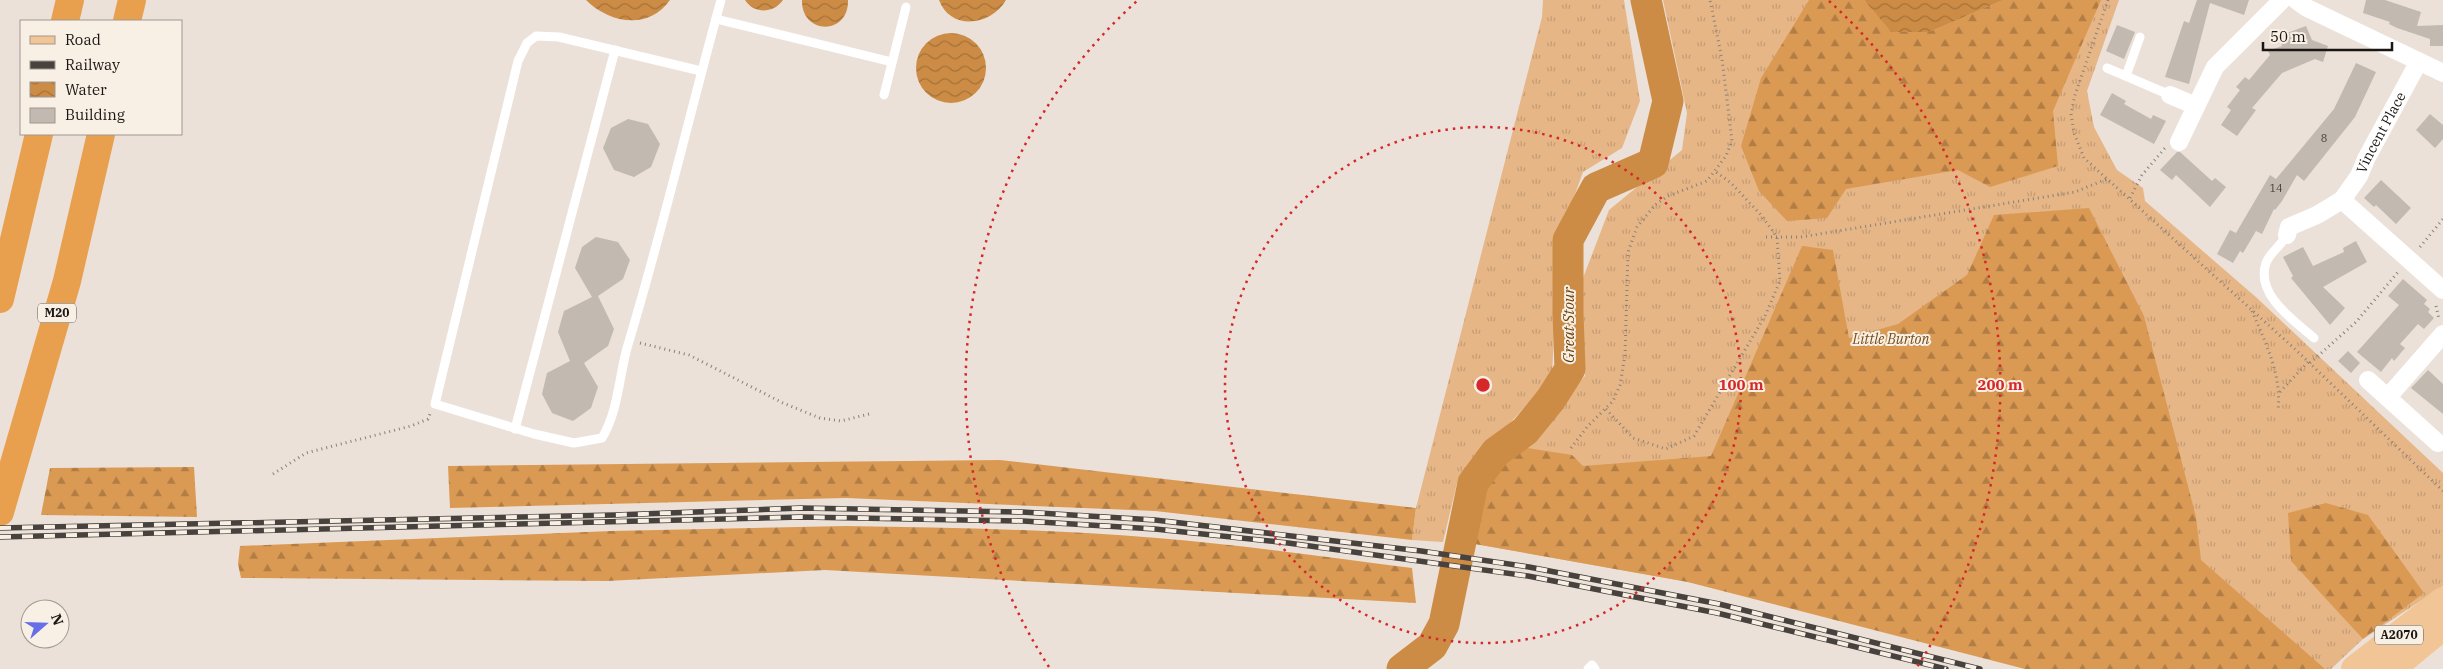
<svg xmlns="http://www.w3.org/2000/svg" width="2443" height="669" viewBox="0 0 2443 669" font-family="'IBM Plex Serif',serif">
<defs>
<pattern id="grass-tufts" width="24" height="20" patternUnits="userSpaceOnUse" patternTransform="scale(1.25)"><rect width="24" height="20" fill="#e6b687"/><path d="M3 7l-1-3M5 7V3M7 7l1-3M15 17l-1-3M17 17v-4M19 17l1-3" fill="none" stroke="#c59c74"/></pattern>
<pattern id="forest-firs" width="22" height="20" patternUnits="userSpaceOnUse" patternTransform="scale(1.25)"><rect width="22" height="20" fill="#db9a54"/><path d="M5 1l3.5 6h-7zM16 11l3.5 6h-7z" fill="#b17d44"/></pattern>
<pattern id="water-waves" width="16" height="10" patternUnits="userSpaceOnUse" patternTransform="scale(1.25)"><rect width="16" height="10" fill="#cc8c45"/><path d="M0 5q4-4 8 0t8 0" fill="none" stroke="#a57138"/></pattern>
</defs>
<rect width="100%" height="100%" fill="#ebe1d8"/>
<g fill="url(#grass-tufts)">
<polygon points="1543,0 1624,0 1640,101 1622,148 1583,172 1558,242 1552,376 1457,483 1443,542 1412,540 1416,508 1542,17"/>
<polygon points="1663,0 2119,0 2087,91 2094,127 2117,170 2143,188 2145,201 2257,298 2443,473 2443,586 2363,639 2331,669 2034,669 1688,582 1475,544 1483,491 1520,447 1585,376 1580,286 1609,210 1682,150 1687,113"/>
</g>
<g fill="url(#forest-firs)">
<polygon points="1809,0 1864,0 1891,32 1929,32 2003,0 2101,0 2053,111 2058,166 1990,187 1958,170 1846,189 1827,218 1787,221 1759,191 1741,146 1761,78"/>
<polygon points="2089,208 2144,316 2196,517 2201,560 2325,669 2025,669 1688,582 1475,544 1483,491 1520,447 1572,455 1583,466 1711,456 1802,246 1833,250 1849,338 1898,324 1967,275 1994,215"/>
<polygon points="1000,460 1416,508 1412,540 1155,511 846,498 450,508 448,466"/>
<polygon points="194,467 197,517 41,515 50,468"/>
<polygon points="2326,503 2368,515 2424,593 2363,639 2291,561 2288,513"/>
<path d="M 846,526 C 950,528 1054,529 1157,538 C 1242,545 1327,557 1412,568 L 1416,603 L 825,570 L 607,581 L 241,578 L 238,564 L 240,546 L 611,531 Z"/>
</g>
<g fill="url(#water-waves)">
<path d="M 586,0 L 670,0 C 648,31 609,23 586,0 Z"/>
<path d="M 745,0 L 783,0 C 773,14 754,14 745,0 Z"/>
<path d="M 802,0 L 848,0 C 849,36 801,35 802,0 Z"/>
<path d="M 939,0 L 1006,0 C 992,25 951,32 939,0 Z"/>
<polygon points="1864,0 2003,0 1929,32 1891,32"/>
<circle cx="951" cy="68" r="35"/>
</g>
<g fill="none" stroke-linecap="round" stroke-linejoin="round">
<polyline stroke="#cc8c45" stroke-width="31" points="1402,669 1432,646 1444,624 1473,483 1496,452 1525,431 1551,399 1570,369 1568,314 1568,240 1596,188 1653,163 1668,101 1646,0"/>
</g>
<g fill="#c2b9b0">
<polygon points="2197,0 2249,0 2244,15 2210,3 2189,84 2165,77 2184,21 2189,23"/>
<polygon points="2366,0 2385,0 2421,12 2417,26 2443,25 2443,46 2430,46 2430,39 2397,28 2389,24 2390,22 2363,13"/>
<polygon points="2117,25 2135,32 2124,59 2106,51"/>
<polygon points="2306,26 2312,40 2328,46 2323,62 2315,59 2282,73 2252,108 2256,110 2237,136 2221,125 2231,110 2227,107 2240,90 2236,87 2245,77 2249,80 2270,55 2268,51 2282,46 2281,42 2289,39 2287,33"/>
<polygon points="2356,63 2376,72 2355,117 2304,181 2297,175 2282,201 2275,210 2274,209 2262,234 2256,231 2243,253 2240,251 2233,263 2217,254 2230,230 2236,233 2270,175 2276,179 2334,109"/>
<polygon points="2112,93 2126,101 2124,104 2151,119 2153,115 2166,121 2154,144 2100,115"/>
<polygon points="2430,114 2443,125 2443,139 2435,148 2416,130"/>
<polygon points="628,119 648,124 660,144 651,167 634,177 614,170 603,148 611,128"/>
<polygon points="2177,152 2180,152 2212,181 2215,178 2226,187 2210,207 2176,175 2172,180 2160,170"/>
<polygon points="2381,180 2411,208 2396,224 2376,205 2374,207 2364,198"/>
<polygon points="596,237 618,242 630,260 623,279 598,296 614,329 608,346 584,363 598,387 591,408 573,421 552,413 542,394 547,373 570,361 558,332 564,311 592,297 575,268 582,247"/>
<polygon points="2356,241 2367,262 2323,287 2345,308 2330,325 2291,278 2293,276 2283,257 2303,247 2313,266 2344,252 2343,248"/>
<polygon points="2403,279 2427,300 2424,304 2430,309 2428,312 2434,318 2424,329 2418,324 2400,344 2405,348 2394,361 2392,358 2381,372 2357,352 2399,305 2388,296"/>
<polygon points="2348,351 2360,363 2351,373 2338,361"/>
<polygon points="2428,370 2443,384 2443,414 2411,388"/>
</g>
<g fill="none" stroke-linecap="round" stroke-linejoin="round">
<g stroke="#88817b" stroke-width="3" stroke-dasharray="1 4" stroke-linecap="butt">
<polyline points="2108,0 2075,95 2071,114 2074,133 2084,158 2296,350 2443,491"/>
<polyline points="2130,198 2142,175 2165,148"/>
<polyline points="1766,237 1801,237 2075,192 2107,179"/>
<polyline points="2420,247 2443,219"/>
<polyline points="2436,306 2439,319"/>
<path d="M 2252,311 C 2266,344 2282,375 2278,411"/>
<polyline points="640,343 689,355 783,403 820,418 841,421 869,414"/>
<polyline points="2310,363 2356,322 2398,272"/>
<polyline points="2280,392 2308,362"/>
<polyline points="1606,409 1633,438 1666,449 1694,436 1765,316 1780,281 1777,237 1761,215 1731,183 1716,172"/>
<polyline points="1571,448 1587,427 1613,401 1620,385 1625,355 1628,252 1637,227 1655,205 1668,196 1707,181 1726,156 1732,141 1722,59 1710,0"/>
<polyline points="273,474 306,453 411,426 428,419 430,414"/>
</g>
<g stroke="#fff" stroke-width="9">
<polyline points="716,19 892,62"/>
<polyline points="2107,68 2170,95"/>
<path d="M 701,71 L 559,37 L 536,36 L 527,43 L 518,61 L 435,404 L 534,434 L 574,443 L 602,438 C 618,412 619,377 627,348 C 662,233 689,116 721,0"/>
<polyline points="2126,76 2140,37"/>
<polyline points="884,95 906,7"/>
<path d="M 2287,235 C 2281,246 2270,252 2266,263 C 2255,295 2295,321 2314,338"/>
<polyline points="515,429 615,50 618,51"/>
<polyline points="1588,669 1592,665 1595,669"/>
</g>
<g stroke="#fff" stroke-width="18">
<polyline points="2296,0 2307,8 2443,73"/>
<polyline points="2170,95 2196,106"/>
<polyline points="2179,142 2215,67 2282,0"/>
<polyline points="2342,200 2443,290"/>
<path id="s1" d="M 2287,235 L 2289,227 L 2317,215 L 2342,200 L 2359,176 L 2366,159 L 2418,63"/>
<polyline points="2368,380 2438,443"/>
<polyline points="2388,397 2443,334"/>
</g>
<g stroke="#f1c595" stroke-width="28">
<polyline points="2355,669 2443,601"/>
<polyline points="2391,669 2443,626"/>
</g>
<g stroke="#e89f4e" stroke-width="28">
<polyline points="65,21 70,0"/>
<polyline points="127,21 132,0"/>
<polyline points="0,299 39,134"/>
<polyline points="0,512 67,281 101,134"/>
</g>
<defs>
<g id="rail">
<polyline points="0,528 615,515 801,508 1022,512 1155,520 1421,551 1529,567 1719,604 1980,669"/>
<polyline points="0,537 801,517 1023,521 1155,529 1288,543 1528,576 1717,613 1946,669"/>
</g>
</defs>
<use href="#rail" stroke="#47423e" stroke-width="5.5"/>
<use href="#rail" stroke="#f8efe5" stroke-width="4" stroke-dasharray="11" stroke-linecap="butt"/>
</g>
<g fill="none" stroke="#d62828" stroke-width="2.5" stroke-dasharray="2.5 5">
<circle cx="1483" cy="385" r="258"/>
<path d="M1049 667A517 517 0 0 1 1137 1M1829 1A517 517 0 0 1 1917 667"/>
</g>
<g text-anchor="middle" stroke-width="4" stroke-linejoin="round" paint-order="stroke">
<g font-size="11" fill="#443f3a">
<text x="2324" y="142">8</text>
<text x="2276" y="192">14</text>
</g>
<g fill="#f8efe5" stroke="#5d5752" stroke-width="1">
<rect x="38" y="303.5" width="38" height="19" rx="4"/>
<rect x="2375" y="625.5" width="48" height="19" rx="4"/>
</g>
<g font-size="12" font-weight="bold" fill="#1a1613">
<text x="57" y="317">M20</text>
<text x="2399" y="639">A2070</text>
</g>
<g font-size="14" fill="#1a1613" stroke="#f8efe5">
<text dy="5" stroke="none"><textPath href="#s1" startOffset="146">Vincent Place</textPath></text>
</g>
<g font-size="14" font-style="italic" fill="#784d19" stroke="#f8efe5">
<text x="1891" y="344">Little Burton</text>
</g>
<g font-size="15" font-style="italic" fill="#693f05" stroke="#f8efe5">
<text transform="translate(1569 325) rotate(-90)" y="5">Great Stour</text>
</g>
</g>
<circle cx="1483" cy="385" r="8" fill="#d62828" stroke="#f8efe5" stroke-width="2.5"/>
<g font-size="15" text-anchor="middle" font-weight="bold" fill="#d62828" stroke="#f8efe5" stroke-width="4" stroke-linejoin="round" paint-order="stroke">
<text x="1741" y="390">100 m</text>
<text x="2000" y="390">200 m</text>
</g>
<rect x="20" y="20" width="162" height="115" fill="#f8efe5" stroke="#9f9891"/>
<rect x="30" y="36" width="25" height="8" fill="#f1c595" stroke="#9f9891"/>
<text x="65" y="45" font-size="15" fill="#1a1613">Road</text>
<rect x="30" y="61" width="25" height="8" fill="#47423e" stroke="#9f9891"/>
<text x="65" y="70" font-size="15" fill="#1a1613">Railway</text>
<rect x="30" y="82" width="25" height="15" fill="url(#water-waves)" stroke="#9f9891"/>
<text x="65" y="95" font-size="15" fill="#1a1613">Water</text>
<rect x="30" y="108" width="25" height="15" fill="#c2b9b0" stroke="#9f9891"/>
<text x="65" y="120" font-size="15" fill="#1a1613">Building</text>
<g transform="translate(45 624) rotate(70)"><circle r="24" fill="#f8efe5" stroke="#9f9891"/>
<path d="M0-4L9 19L0 12L-9 19Z" fill="#666fe8"/>
<text y="-8" font-size="14" font-weight="bold" text-anchor="middle" fill="#1a1613">N</text>
</g>
<path d="M2263 42v8h129v-8" fill="none" stroke="#1a1613" stroke-width="2.5"/>
<text x="2270" y="42" font-size="15" fill="#1a1613" stroke="#f8efe5" stroke-width="4" paint-order="stroke">50 m</text>
</svg>
